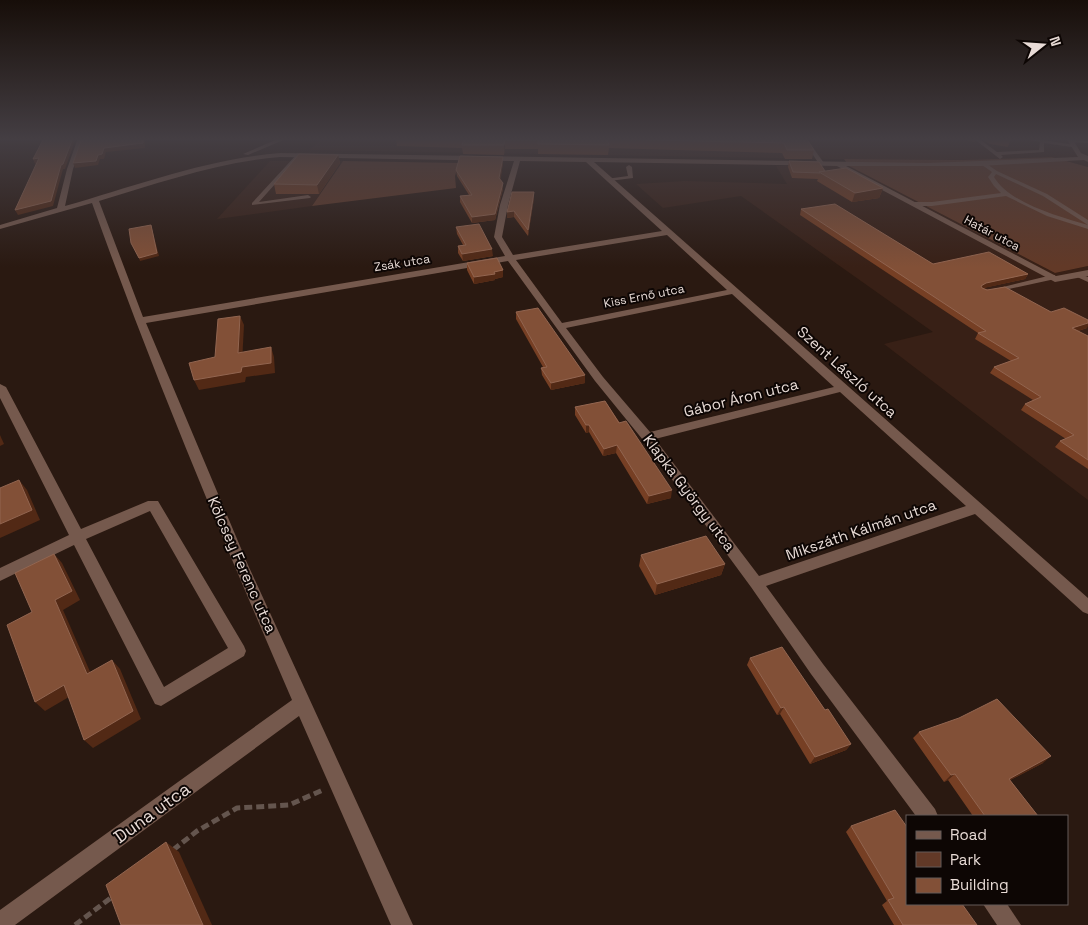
<svg xmlns="http://www.w3.org/2000/svg" width="1088" height="925" viewBox="0 0 1088 925" font-family="'Space Grotesk',sans-serif">
<rect width="100%" height="100%" fill="#2a1911"/>
<g fill="#382016">
<polygon points="323,138 1088,138 1088,167 1052,157 962,160 831,159 309,150"/>
<polygon points="270,161 343,161 312,206 217,219"/>
<polygon points="776,166 849,166 1055,273 1088,266 1088,500 884,344 933,332 741,196 663,208 636,184 685,181 787,184"/>
</g>
<g fill="#623927">
<polygon points="1052,157 1088,167 1088,266 1055,273 849,166 844,159 962,160"/>
<polygon points="343,161 459,163 455,176 456,188 312,206"/>
</g>
<g fill="none" stroke-linecap="round" stroke-linejoin="round">
<g stroke="#64554e" stroke-width="5" stroke-dasharray="8 4" stroke-linecap="butt">
<polyline points="173,850 197,831 237,808 289,805 323,790"/>
<polyline points="75,925 112,897"/>
</g>
<g fill="#75594d" fill-rule="evenodd">
<polygon points="802,138 806,138 824,163 823,164 819,164"/>
<polygon points="973,138 978,138 997,152 1039,150 1040,142 1019,138 1030,138 1075,145 1072,147 1044,143 1044,152 1001,155 1003,157 1000,159"/>
<polygon points="1068,140 1088,141 1088,143 1070,142"/>
<polygon points="298,153 300,156 259,202 308,195 311,197 310,198 252,205 252,203"/>
<path d="M 984,162 L 997,171 L 1047,194 L 1088,220 L 1088,225 L 1043,196 L 996,174 L 994,177 C 1009,203 1060,217 1088,225 L 1088,229 L 1047,216 L 1006,196 L 932,206 L 913,206 L 910,204 L 913,202 L 932,202 L 1001,193 L 994,186 L 988,177 L 992,172 L 982,165 L 982,163 Z"/>
<polygon points="629,165 632,167 633,178 609,181 606,179 628,176 626,167"/>
<polygon points="1077,273 1088,277 1088,282 1075,276 1075,274"/>
<polygon points="1052,275 1055,275 1055,279 995,292 991,290"/>
</g>
<g fill="#75594d" fill-rule="evenodd">
<path d="M 78,138 L 84,138 L 73,169 L 65,206 C 135,186 206,159 280,153 L 927,163 L 1078,157 L 1066,138 L 1072,138 L 1081,153 L 1088,156 L 1088,162 L 1084,160 L 981,166 L 846,166 L 1056,276 L 1088,270 L 1088,276 L 1055,282 L 837,166 L 594,162 L 1088,598 L 1088,614 L 1083,612 L 975,514 L 766,586 L 823,664 L 935,809 L 938,816 L 916,816 L 811,674 L 751,587 L 643,440 L 595,381 L 508,261 L 146,323 L 248,565 L 413,925 L 391,925 L 299,716 L 15,925 L 0,925 L 0,910 L 292,700 C 221,536 152,371 92,203 L 0,229 L 0,225 L 57,208 L 67,169 ZM 280,157 L 514,161 L 500,205 L 494,237 L 505,256 L 143,317 L 99,201 C 159,183 218,162 280,157 ZM 520,161 L 586,162 L 662,231 L 513,255 L 502,237 L 508,205 ZM 667,235 L 727,290 L 562,323 L 516,260 ZM 732,294 L 834,387 L 650,432 L 603,377 L 566,328 ZM 840,392 L 966,506 L 759,576 L 655,439 Z"/>
<polygon points="280,138 288,138 248,155 243,154"/>
<path d="M 0,384 L 6,387 L 81,529 L 148,501 L 158,501 L 244,646 L 246,651 L 244,656 L 161,706 L 155,704 L 74,545 L 0,581 L 0,568 L 69,535 L 0,398 ZM 150,511 L 228,648 L 164,687 L 86,539 Z"/>
<polygon points="983,904 1007,904 1021,925 997,925"/>
</g>
</g>
<g fill="#763f24">
<polygon points="396,138 806,138 814,150 812,159 785,159 782,153 609,148 608,155 538,154 538,149 505,149 504,155 463,154 462,148 397,146"/>
<polygon points="969,138 977,138 975,142 968,141"/>
<polygon points="980,138 1011,138 1008,147 990,144"/>
<polygon points="338,155 340,163 319,194 276,194 274,184"/>
<polygon points="503,157 503,163 500,179 503,183 503,189 495,220 472,223 460,202 460,196 469,195 457,176 456,170"/>
<polygon points="789,161 825,171 883,188 879,198 852,202 817,181 818,179 792,178 788,167"/>
<polygon points="534,192 534,198 528,236 514,217 507,218 507,212"/>
<polygon points="801,209 933,264 1028,274 1025,279 983,288 1051,312 1087,328 1078,331 1088,336 1088,469 1055,447 1060,441 1066,439 1021,410 1025,404 1033,400 990,373 994,367 1011,361 975,339 978,333 800,215"/>
<polygon points="456,227 493,256 463,261 458,253 458,246 463,245 457,234"/>
<polygon points="467,263 503,270 503,277 495,279 495,280 474,284 467,270"/>
<polygon points="516,312 585,383 551,390 542,375 541,368 543,367 516,319"/>
<polygon points="605,401 671,498 647,504 616,453 603,456 589,432 586,433 575,415 575,407"/>
<polygon points="641,555 725,564 721,575 655,595 639,566"/>
<polygon points="750,658 851,744 846,750 810,764 780,714 777,715 747,665"/>
<polygon points="919,732 1043,763 1010,780 1038,816 973,816 948,780 944,782 913,738"/>
<polygon points="851,826 907,904 977,925 894,925 882,905 887,901 846,832"/>
</g>
<g fill="#522915">
<polygon points="73,138 76,138 65,169 63,169 53,206 18,215 15,210 61,165"/>
<polygon points="143,138 145,138 145,148 106,152 104,159 100,159 98,165 75,168 73,163 98,155 104,148"/>
<polygon points="505,140 505,149 504,155 504,145"/>
<polygon points="338,155 340,163 319,194 317,185"/>
<polygon points="503,157 503,163 500,184 499,178"/>
<polygon points="39,158 41,163 35,164 33,159"/>
<polygon points="503,183 503,189 495,220 472,223 472,217"/>
<polygon points="883,188 879,198 852,202 855,193"/>
<polygon points="534,192 534,198 528,236 528,230"/>
<polygon points="514,211 514,217 507,218 507,212"/>
<polygon points="151,225 159,256 140,261 139,258"/>
<polygon points="492,249 493,256 463,261 462,254"/>
<polygon points="503,270 503,277 495,279 495,280 474,284 474,277"/>
<polygon points="1028,274 1025,279 984,288 978,291 981,286 986,283"/>
<polygon points="240,316 244,325 242,363 238,353"/>
<polygon points="1088,323 1088,326 1087,328 1068,334 1072,328"/>
<polygon points="271,347 274,357 275,373 246,377 245,382 199,390 194,380 242,367"/>
<polygon points="585,375 585,383 551,390 551,383"/>
<polygon points="586,425 589,425 589,432 586,433"/>
<polygon points="0,435 4,444 0,446"/>
<polygon points="617,445 616,453 603,456 604,449"/>
<polygon points="19,480 27,490 40,520 0,538 0,524"/>
<polygon points="672,490 671,498 647,504 649,496"/>
<polygon points="54,554 62,563 80,600 63,610 95,683 87,674 55,600"/>
<polygon points="725,564 721,575 655,595 657,584"/>
<polygon points="112,660 120,669 141,719 93,748 84,740"/>
<polygon points="64,685 74,694 45,711 35,702"/>
<polygon points="784,707 780,714 777,715 781,708"/>
<polygon points="851,744 846,750 810,764 815,757"/>
<polygon points="1051,756 1043,763 1001,785 1009,779"/>
<polygon points="955,774 948,780 944,782 951,775"/>
<polygon points="166,842 179,852 212,925 203,925"/>
</g>
<g fill="#825037" stroke="#926550">
<polygon points="44,138 73,138 63,164 61,165 51,201 15,210 39,158 33,159"/>
<polygon points="82,138 143,138 143,143 104,148 102,154 98,155 96,161 73,163"/>
<polygon points="430,138 806,138 814,150 787,150 784,143 607,139 609,145 538,144 538,140 505,140 504,145 462,145 464,139"/>
<polygon points="993,138 1011,138 1011,140"/>
<polygon points="299,154 338,155 317,185 274,184"/>
<polygon points="460,156 503,157 499,178 503,183 495,214 472,217 460,196 472,195 456,170"/>
<polygon points="789,161 819,162 825,171 819,172 820,173 793,172"/>
<polygon points="846,168 883,188 855,193 819,172"/>
<polygon points="512,192 534,192 528,230 514,211 507,212"/>
<polygon points="835,204 933,264 989,252 1028,274 986,283 981,286 982,288 987,290 1005,287 1051,312 1064,308 1088,320 1088,323 1072,328 1088,336 1088,460 1060,441 1074,435 1025,404 1041,397 994,367 1019,358 978,333 986,331 801,209"/>
<polygon points="479,224 492,249 462,254 458,246 466,245 456,227"/>
<polygon points="151,225 157,253 139,258 131,243 129,229"/>
<polygon points="497,258 503,270 494,272 495,274 474,277 467,263"/>
<polygon points="538,308 585,375 551,383 541,368 547,367 516,312"/>
<polygon points="240,316 238,353 271,347 271,363 242,367 241,372 194,380 189,363 215,357 218,319"/>
<polygon points="605,401 619,423 626,421 672,490 649,496 617,445 604,449 589,425 586,425 575,407"/>
<polygon points="19,480 32,510 0,524 0,488"/>
<polygon points="706,536 725,564 657,584 641,555"/>
<polygon points="54,554 72,591 55,600 87,674 112,660 133,711 84,740 64,685 35,702 7,625 32,612 15,573"/>
<polygon points="782,647 825,710 828,709 851,744 815,757 784,707 781,708 750,658"/>
<polygon points="997,699 1051,756 1009,779 1038,816 985,816 955,774 951,775 919,732 959,718"/>
<polygon points="895,810 907,827 907,904 962,904 977,925 903,925 888,900 894,898 851,826"/>
<polygon points="166,842 203,925 121,925 106,885"/>
</g>
<linearGradient id="sky" x2="0" y2="1"><stop stop-color="#170e09"/><stop offset="0.52" stop-color="#443e43"/><stop offset="1" stop-color="#443e43" stop-opacity="0"/></linearGradient>
<rect width="1088" height="267" fill="url(#sky)"/>
<g text-anchor="middle" stroke-width="4" stroke-linejoin="round" paint-order="stroke">
<g font-size="12" fill="#e8dbd6" stroke="#0d0604">
<text transform="translate(992 233) rotate(28)" y="4">Határ utca</text>
<text transform="translate(402 263) rotate(-9)" y="4">Zsák utca</text>
<text transform="translate(644 296) rotate(-11)" y="4">Kiss Ernő utca</text>
</g>
<g font-size="15" fill="#e8dbd6" stroke="#0d0604">
<text transform="translate(847 372) rotate(42)" y="5">Szent László utca</text>
<text transform="translate(741 398) rotate(-14)" y="5">Gábor Áron utca</text>
<text transform="translate(689 493) rotate(53)" y="5">Klapka György utca</text>
<text transform="translate(861 530) rotate(-19)" y="5">Mikszáth Kálmán utca</text>
<text transform="translate(242 565) rotate(66)" y="5">Kölcsey Ferenc utca</text>
</g>
<g font-size="18" fill="#e8dbd6" stroke="#0d0604">
<text transform="translate(152 813) rotate(-36)" y="6">Duna utca</text>
</g>
</g>
<rect x="906" y="815" width="162" height="90" fill="#0d0604" stroke="#655b58"/>
<rect x="916" y="831" width="25" height="8" fill="#75594d" stroke="#655b58"/>
<text x="950" y="840" font-size="15" fill="#e8dbd6">Road</text>
<rect x="916" y="852" width="25" height="15" fill="#623927" stroke="#655b58"/>
<text x="950" y="865" font-size="15" fill="#e8dbd6">Park</text>
<rect x="916" y="878" width="25" height="15" fill="#825037" stroke="#655b58"/>
<text x="950" y="890" font-size="15" fill="#e8dbd6">Building</text>
<g transform="translate(1043 45) rotate(73)" stroke="#0d0604" stroke-width="4" paint-order="stroke">
<path d="M0-4L9 19L0 12L-9 19Z" fill="#e8dbd6"/>
<text y="-8" font-size="14" font-weight="bold" text-anchor="middle" fill="#e8dbd6">N</text>
</g>
</svg>
